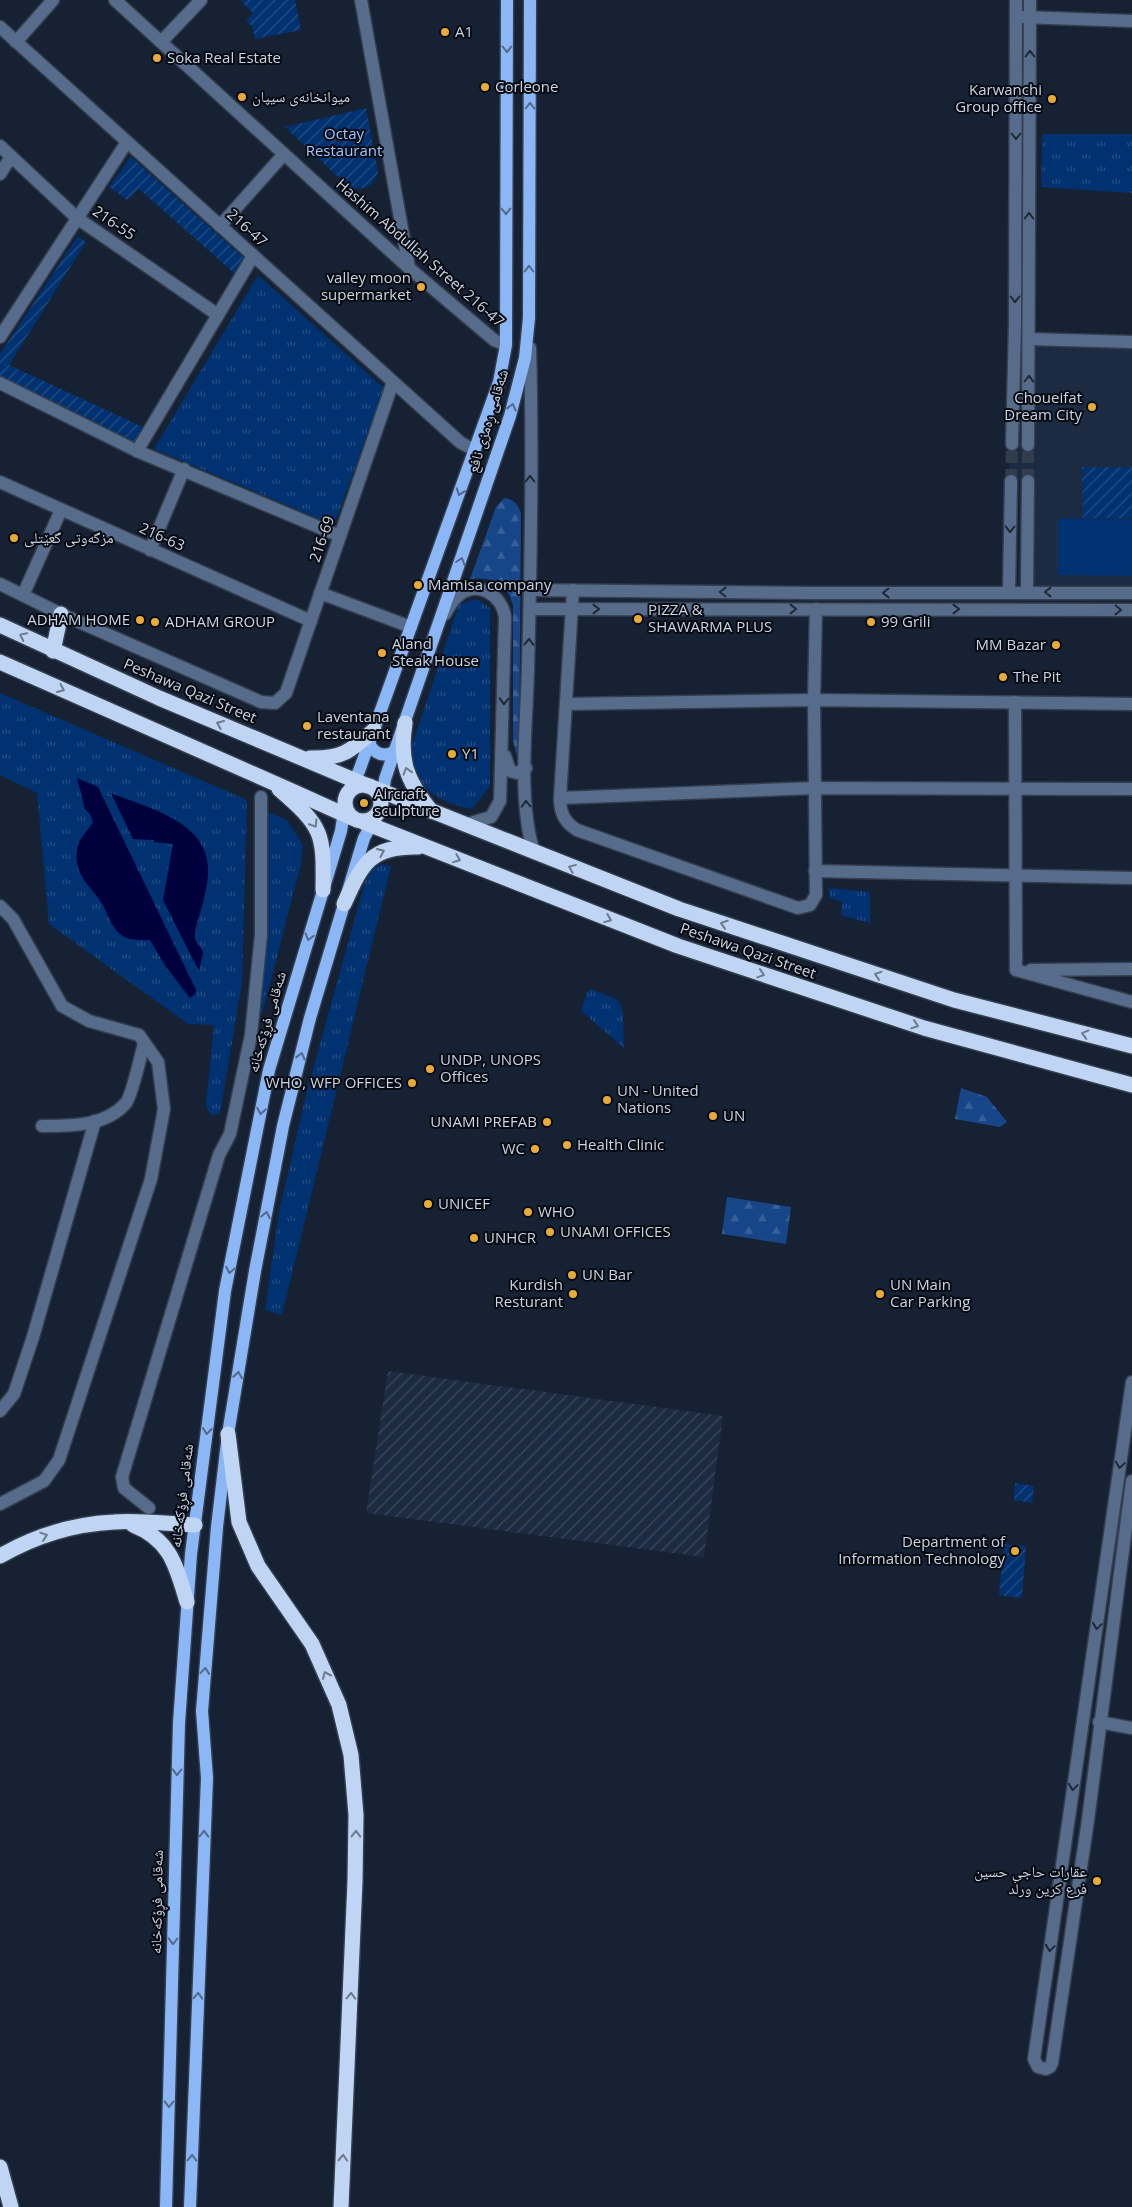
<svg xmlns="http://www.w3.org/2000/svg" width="1132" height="2207" viewBox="0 0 1132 2207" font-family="'Open Sans','Noto Naskh Arabic',sans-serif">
<defs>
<pattern id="industrial-furrows" width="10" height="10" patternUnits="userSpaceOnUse" patternTransform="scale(1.25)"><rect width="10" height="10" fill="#1c2b42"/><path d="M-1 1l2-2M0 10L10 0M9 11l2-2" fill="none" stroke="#3c495d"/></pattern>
<pattern id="grass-tufts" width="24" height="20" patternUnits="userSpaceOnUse" patternTransform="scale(1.25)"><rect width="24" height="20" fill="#003170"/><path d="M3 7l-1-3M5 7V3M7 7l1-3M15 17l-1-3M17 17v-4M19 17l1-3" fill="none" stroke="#244e84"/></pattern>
<pattern id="forest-firs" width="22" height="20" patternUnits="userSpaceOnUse" patternTransform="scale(1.25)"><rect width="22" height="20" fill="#174688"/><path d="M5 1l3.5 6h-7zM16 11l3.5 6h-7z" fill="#386098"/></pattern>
<pattern id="garden-furrows" width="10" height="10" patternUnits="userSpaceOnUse" patternTransform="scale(1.25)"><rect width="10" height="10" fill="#003170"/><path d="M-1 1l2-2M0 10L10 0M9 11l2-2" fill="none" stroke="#244e84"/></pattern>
</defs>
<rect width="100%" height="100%" fill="#162233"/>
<polygon fill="#1c2b42" points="1029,339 1132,342 1132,593 1027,592 1027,481 1009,480 1009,445 1028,445"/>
<polygon fill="url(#industrial-furrows)" points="388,1371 723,1416 704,1557 366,1513"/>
<g fill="url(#grass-tufts)">
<polygon points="1042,134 1132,134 1132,193 1041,187"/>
<polygon points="258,275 384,388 334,525 154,449"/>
<path d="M 477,599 L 490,608 L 490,786 L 472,809 C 447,805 413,789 409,761 C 409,756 411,750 412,745 L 459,604 Z"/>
<polygon points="0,693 247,800 242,983 220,1113 212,1115 208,1111 206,1104 214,1025 188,1024 49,924 37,793 0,775"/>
<polygon points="265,811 287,820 303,845 301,864 262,1014 256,1009 268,903 262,841"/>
<polygon points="381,864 391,866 282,1315 265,1310 279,1212 307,1091 365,882 373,869"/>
<polygon points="828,888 870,892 870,923 841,915 842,902 830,898"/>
<polygon points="591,989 618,1000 623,1012 624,1048 581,1011 587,992"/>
</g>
<g fill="url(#forest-firs)">
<path d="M 504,498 C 513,499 518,504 521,513 L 519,765 L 513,740 L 513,605 C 506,582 493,577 470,579 L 496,507 Z"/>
<polygon points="961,1088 987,1097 1007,1122 1000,1127 955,1119"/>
<polygon points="727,1197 791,1207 786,1244 722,1234"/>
</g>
<g fill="url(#garden-furrows)">
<polygon points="240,0 295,0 301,30 255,39 252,26 246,21 253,13"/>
<path d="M 366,108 L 378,172 C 373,187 366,189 351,189 L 285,127 Z"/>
<polygon points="131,157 246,260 235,274 139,189 127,200 109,187"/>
<polygon points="78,236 86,242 9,365 145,428 134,442 0,378 0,354"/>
<polygon points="1082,467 1132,467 1132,518 1083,518"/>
<polygon points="1015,1483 1034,1486 1032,1503 1014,1500"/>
<polygon points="1004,1544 1026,1546 1022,1598 999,1595"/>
</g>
<polygon fill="#003170" points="1058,518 1132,519 1132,576 1058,575"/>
<g fill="#00003c">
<path d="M 77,778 L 98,787 L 196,990 L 195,994 L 190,998 L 166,967 L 150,940 C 140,940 128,941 120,934 C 111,926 109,917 104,907 C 92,885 71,876 78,845 C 80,838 89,829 93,822 L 90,814 L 85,809 Z"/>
<path d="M 111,793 C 146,808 206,820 208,867 C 209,888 200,911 195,931 L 195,939 L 203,952 L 199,971 L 163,900 L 173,844 L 154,842 L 154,840 L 133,839 Z"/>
</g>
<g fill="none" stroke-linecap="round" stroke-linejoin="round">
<g stroke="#313d4d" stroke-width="12" stroke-dasharray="12 6" stroke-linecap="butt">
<polyline points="1011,481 1012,444"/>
<polyline points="1028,481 1028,445"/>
</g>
<defs>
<g id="minor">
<polyline points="115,0 409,268 494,340 506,345"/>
<polyline points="361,0 409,268"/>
<polyline points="1022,17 1132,21"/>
<polyline points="0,27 461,443 475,450"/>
<polyline points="16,42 53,0"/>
<polyline points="161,42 201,0"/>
<polyline points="0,146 77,218 218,315"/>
<polyline points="0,174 11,157"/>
<polyline points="220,226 284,154"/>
<polyline points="0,337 127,142"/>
<polyline points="1029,339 1132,342"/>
<path d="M 530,348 C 533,454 531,561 528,667 C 527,722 517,800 534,852"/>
<polyline points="0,383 137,451 340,536"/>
<polyline points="1012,444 1015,324 1016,0"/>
<polyline points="1028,445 1030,0"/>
<polyline points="137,451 253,256"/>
<polyline points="0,482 311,621"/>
<polyline points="150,550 184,469"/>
<polyline points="0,584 61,614 261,702 275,703 286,693 393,382"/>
<polyline points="530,590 812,593 1132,593"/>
<path d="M 573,590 L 560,798 C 560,812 564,822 577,830 L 798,908 L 810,905 L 816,895 L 814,700 L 816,609"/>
<polyline points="1009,591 1011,481"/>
<polyline points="1027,592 1028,481"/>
<polyline points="320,593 411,627"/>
<polyline points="23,595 61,510"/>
<polyline points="530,609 1132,610"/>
<path d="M 445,614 C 449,607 452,600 459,595 C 478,580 502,595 505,617 L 500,801 L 491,817 L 464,825"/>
<polyline points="1015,702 1016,970"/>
<polyline points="567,704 814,700 1132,704"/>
<polyline points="505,756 510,771 517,773 526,768"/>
<polyline points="560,798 815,788 1132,789"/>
<polyline points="815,871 1132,878"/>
<polyline points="0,906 13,919 62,1006 89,1021 139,1035 158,1062 164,1109 151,1179 59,1460 44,1481 0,1504"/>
<polyline points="1016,970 1132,1002"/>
<polyline points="1031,970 1132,969"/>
<path d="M 42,1126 C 70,1126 105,1127 126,1103 C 132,1095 141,1055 144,1043"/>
<polyline points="1132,1382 1034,2059 1038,2067 1046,2069 1050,2067 1052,2063 1088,1820 1132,1481"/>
<polyline points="0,1411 14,1394 33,1337 95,1121"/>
<polyline points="149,1508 124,1488 122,1477 219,1155 230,1134 251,1035 261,935 261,797"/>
<polyline points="1099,1722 1132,1728"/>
</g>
<g id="major">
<path d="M 369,743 C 374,754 384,758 395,751"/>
<polyline points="348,793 359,771 499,382 506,345 507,0"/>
<polyline points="381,806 385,779 510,416 525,358 529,318 530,0"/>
<polyline points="166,2207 179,1723 191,1554 225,1291 269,1070 341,831 345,805"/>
<polyline points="190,2207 207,1778 202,1711 217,1527 228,1434 255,1271 283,1126 310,1018 354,871 364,838 376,816"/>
</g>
<g id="highway">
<polyline points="0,625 159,698 368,786"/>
<polyline points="53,651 61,614"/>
<path d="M 0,662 C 117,714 235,765 352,818"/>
<path d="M 405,723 C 399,761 407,781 431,811"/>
<path d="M 310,758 C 342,759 351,751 374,730"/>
<circle cx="363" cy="803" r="18"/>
<polyline points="374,788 679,909 954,1000 1132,1046"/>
<path d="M 279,789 C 323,827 324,833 323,890"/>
<polyline points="363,822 678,946 924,1028 1132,1085"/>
<path d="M 344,904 C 362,864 370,846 418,847"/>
<polyline points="228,1434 239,1522 258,1566 312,1644 339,1705 351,1755 356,1815 355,1881 341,2207"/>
<path d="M 133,1525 C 171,1540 176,1566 187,1602"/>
<path d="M 0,1556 C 35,1536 74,1524 114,1522 C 140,1520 168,1524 195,1525"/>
<polyline points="0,2167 11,2207"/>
</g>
</defs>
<use href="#minor" stroke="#333e4f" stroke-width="15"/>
<use href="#major" stroke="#333e4f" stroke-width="15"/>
<use href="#highway" stroke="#333e4f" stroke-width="18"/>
<use href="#minor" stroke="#576c8a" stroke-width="12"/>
<use href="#major" stroke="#8cb7f7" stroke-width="12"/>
<use href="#highway" stroke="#c0d5f3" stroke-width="15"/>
</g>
<defs><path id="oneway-chevron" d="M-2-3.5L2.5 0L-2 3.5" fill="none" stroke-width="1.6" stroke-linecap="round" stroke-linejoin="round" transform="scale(1.25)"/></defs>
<g stroke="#506a90">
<use href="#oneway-chevron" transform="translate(507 49) rotate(90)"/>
<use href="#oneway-chevron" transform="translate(530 106) rotate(-90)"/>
<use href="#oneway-chevron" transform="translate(506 211) rotate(90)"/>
<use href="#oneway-chevron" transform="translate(529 269) rotate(-90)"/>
<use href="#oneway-chevron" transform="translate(512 407) rotate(-76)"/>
<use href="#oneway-chevron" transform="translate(460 492) rotate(110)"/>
<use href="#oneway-chevron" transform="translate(461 561) rotate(-72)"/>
<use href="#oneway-chevron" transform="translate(309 937) rotate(106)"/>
<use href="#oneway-chevron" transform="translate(301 1056) rotate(-76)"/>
<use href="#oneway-chevron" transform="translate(261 1111) rotate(101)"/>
<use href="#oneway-chevron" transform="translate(266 1215) rotate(-79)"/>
<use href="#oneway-chevron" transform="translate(230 1270) rotate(101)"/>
<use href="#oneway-chevron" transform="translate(238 1375) rotate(-81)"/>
<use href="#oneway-chevron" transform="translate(207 1431) rotate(97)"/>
<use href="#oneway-chevron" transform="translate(205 1671) rotate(-85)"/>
<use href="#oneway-chevron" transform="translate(177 1772) rotate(92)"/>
<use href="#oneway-chevron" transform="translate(204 1834) rotate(-88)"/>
<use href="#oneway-chevron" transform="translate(173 1941) rotate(91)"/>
<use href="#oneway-chevron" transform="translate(198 1996) rotate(-88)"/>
<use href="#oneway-chevron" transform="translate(169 2104) rotate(91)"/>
<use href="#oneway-chevron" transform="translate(192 2158) rotate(-88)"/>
</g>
<g stroke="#1e2837">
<use href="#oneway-chevron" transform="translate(1030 54) rotate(-90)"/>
<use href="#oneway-chevron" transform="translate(1016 136) rotate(90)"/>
<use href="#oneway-chevron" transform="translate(1029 216) rotate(-90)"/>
<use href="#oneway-chevron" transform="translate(1015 299) rotate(90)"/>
<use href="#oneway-chevron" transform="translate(1029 379) rotate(-89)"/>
<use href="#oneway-chevron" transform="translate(530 479) rotate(-90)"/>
<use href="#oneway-chevron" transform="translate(1010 529) rotate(91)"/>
<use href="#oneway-chevron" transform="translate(723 592) rotate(-179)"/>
<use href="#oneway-chevron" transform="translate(1048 592) rotate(-180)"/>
<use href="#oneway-chevron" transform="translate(886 593) rotate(179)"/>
<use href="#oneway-chevron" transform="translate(596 609)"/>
<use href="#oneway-chevron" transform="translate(793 609)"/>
<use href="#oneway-chevron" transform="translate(956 609)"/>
<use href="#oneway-chevron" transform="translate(1118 610) rotate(1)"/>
<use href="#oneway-chevron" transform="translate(529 642) rotate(-89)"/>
<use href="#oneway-chevron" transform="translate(504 701) rotate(91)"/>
<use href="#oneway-chevron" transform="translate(526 804) rotate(-91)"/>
<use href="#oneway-chevron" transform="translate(1120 1465) rotate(98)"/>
<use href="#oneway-chevron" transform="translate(1097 1626) rotate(98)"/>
<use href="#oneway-chevron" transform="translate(1073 1787) rotate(98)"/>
<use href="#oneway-chevron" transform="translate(1050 1948) rotate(98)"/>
</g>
<g stroke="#6c7a8e">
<use href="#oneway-chevron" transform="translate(23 636) rotate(-154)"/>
<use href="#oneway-chevron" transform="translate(61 689) rotate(24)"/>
<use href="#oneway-chevron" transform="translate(220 724) rotate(-157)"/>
<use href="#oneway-chevron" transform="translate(407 771) rotate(-107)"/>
<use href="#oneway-chevron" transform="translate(314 824) rotate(58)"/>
<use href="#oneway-chevron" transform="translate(381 852) rotate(-23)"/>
<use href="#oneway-chevron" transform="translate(457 859) rotate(22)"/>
<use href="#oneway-chevron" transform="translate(572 868) rotate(-158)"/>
<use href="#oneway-chevron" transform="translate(608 919) rotate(22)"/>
<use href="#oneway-chevron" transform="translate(724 924) rotate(-162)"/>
<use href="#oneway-chevron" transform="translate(761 974) rotate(18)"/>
<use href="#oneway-chevron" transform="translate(878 975) rotate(-162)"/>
<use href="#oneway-chevron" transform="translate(915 1025) rotate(18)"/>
<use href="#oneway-chevron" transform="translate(1085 1034) rotate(-165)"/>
<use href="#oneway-chevron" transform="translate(44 1536) rotate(-18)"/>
<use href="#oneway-chevron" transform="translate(326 1675) rotate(-114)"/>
<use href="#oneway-chevron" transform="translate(356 1834) rotate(-89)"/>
<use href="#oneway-chevron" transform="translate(351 1996) rotate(-88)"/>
<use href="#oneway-chevron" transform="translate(343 2158) rotate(-87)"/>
</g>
<g fill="#eaaa38" stroke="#060b13" stroke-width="2">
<circle cx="445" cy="32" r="5"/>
<circle cx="157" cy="58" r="5"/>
<circle cx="485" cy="87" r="5"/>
<circle cx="242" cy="97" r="5"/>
<circle cx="1052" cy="99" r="5"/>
<circle cx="421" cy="287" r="5"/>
<circle cx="1092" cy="407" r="5"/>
<circle cx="14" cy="538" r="5"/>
<circle cx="418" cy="585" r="5"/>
<circle cx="638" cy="619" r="5"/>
<circle cx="140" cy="620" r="5"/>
<circle cx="155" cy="622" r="5"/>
<circle cx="871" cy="622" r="5"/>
<circle cx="1056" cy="645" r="5"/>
<circle cx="382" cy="653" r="5"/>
<circle cx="1003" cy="677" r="5"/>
<circle cx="307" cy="726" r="5"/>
<circle cx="452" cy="754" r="5"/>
<circle cx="364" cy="803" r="5"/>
<circle cx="430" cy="1069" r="5"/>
<circle cx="412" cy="1083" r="5"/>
<circle cx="607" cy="1100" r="5"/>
<circle cx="713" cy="1116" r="5"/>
<circle cx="547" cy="1122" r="5"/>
<circle cx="567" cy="1145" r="5"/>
<circle cx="535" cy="1149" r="5"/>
<circle cx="428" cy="1204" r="5"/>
<circle cx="528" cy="1212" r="5"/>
<circle cx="550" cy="1232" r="5"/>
<circle cx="474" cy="1238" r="5"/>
<circle cx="572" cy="1275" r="5"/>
<circle cx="573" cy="1294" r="5"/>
<circle cx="880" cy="1294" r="5"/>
<circle cx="1015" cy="1551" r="5"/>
<circle cx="1097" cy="1881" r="5"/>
</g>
<g text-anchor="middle" stroke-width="4" stroke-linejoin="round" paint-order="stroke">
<g font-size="15" fill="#ccd4e0" stroke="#060b13" text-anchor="start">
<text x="455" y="37">A1</text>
<text x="167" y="63">Soka Real Estate</text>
<text x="495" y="92">Corleone</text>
<text x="1042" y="95" text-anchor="end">Karwanchi<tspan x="1042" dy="17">Group office</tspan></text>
<text x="252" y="102">میوانخانەی سیپان</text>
<text x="411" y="283" text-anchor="end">valley moon<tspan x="411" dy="17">supermarket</tspan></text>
<text x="1082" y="403" text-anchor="end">Choueifat<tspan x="1082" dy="17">Dream City</tspan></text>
<text x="24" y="543">مزگەوتی گعێتلی</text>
<text x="428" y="590">Mamisa company</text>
<text x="648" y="615">PIZZA &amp;<tspan x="648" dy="17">SHAWARMA PLUS</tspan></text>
<text x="130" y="625" text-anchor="end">ADHAM HOME</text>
<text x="165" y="627">ADHAM GROUP</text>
<text x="881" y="627">99 Grili</text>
<text x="392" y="649">Aland<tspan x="392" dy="17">Steak House</tspan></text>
<text x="1046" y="650" text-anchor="end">MM Bazar</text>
<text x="1013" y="682">The Pit</text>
<text x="317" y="722">Laventana<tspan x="317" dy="17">restaurant</tspan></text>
<text x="462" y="759">Y1</text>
<text x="374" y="799">Aircraft<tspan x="374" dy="17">sculpture</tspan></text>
<text x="440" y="1065">UNDP, UNOPS<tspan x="440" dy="17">Offices</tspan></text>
<text x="402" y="1088" text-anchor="end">WHO, WFP OFFICES</text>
<text x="617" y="1096">UN - United<tspan x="617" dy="17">Nations</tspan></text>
<text x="723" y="1121">UN</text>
<text x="537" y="1127" text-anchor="end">UNAMI PREFAB</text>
<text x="577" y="1150">Health Clinic</text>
<text x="525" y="1154" text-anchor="end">WC</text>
<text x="438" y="1209">UNICEF</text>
<text x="538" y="1217">WHO</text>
<text x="560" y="1237">UNAMI OFFICES</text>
<text x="484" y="1243">UNHCR</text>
<text x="582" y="1280">UN Bar</text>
<text x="563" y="1290" text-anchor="end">Kurdish<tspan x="563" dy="17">Resturant</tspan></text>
<text x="890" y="1290">UN Main<tspan x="890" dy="17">Car Parking</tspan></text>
<text x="1005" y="1547" text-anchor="end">Department of<tspan x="1005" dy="17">Information Technology</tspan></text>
<text x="1087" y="1877" text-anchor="end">عقارات حاجي حسين<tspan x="1087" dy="17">فرع كرين ورلد</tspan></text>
</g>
<g font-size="15" fill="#9fc6fe" stroke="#060b13">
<text x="344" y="139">Octay<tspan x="344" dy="17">Restaurant</tspan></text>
</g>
<g font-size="15" fill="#ccd4e0" stroke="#060b13">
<text transform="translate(114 223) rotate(34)" y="5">216-55</text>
<text transform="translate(247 228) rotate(42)" y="5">216-47</text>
<text transform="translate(420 253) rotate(41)" y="5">Hashim Abdullah Street 216-47</text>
<text transform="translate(488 421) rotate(-73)" y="5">شەقامی ڕەمزی نافع</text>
<text transform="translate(162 537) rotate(24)" y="5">216-63</text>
<text transform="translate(322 539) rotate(-71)" y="5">216-69</text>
<text transform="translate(190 691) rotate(23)" y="5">Peshawa Qazi Street</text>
<text transform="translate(748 951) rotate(19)" y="5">Peshawa Qazi Street</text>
<text transform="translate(267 1022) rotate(-74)" y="5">شەقامی فڕۆکەخانە</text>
<text transform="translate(182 1496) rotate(-83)" y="5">شەقامی فڕۆکەخانە</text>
<text transform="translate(157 1902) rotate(-89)" y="5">شەقامی فڕۆکەخانە</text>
</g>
</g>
</svg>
